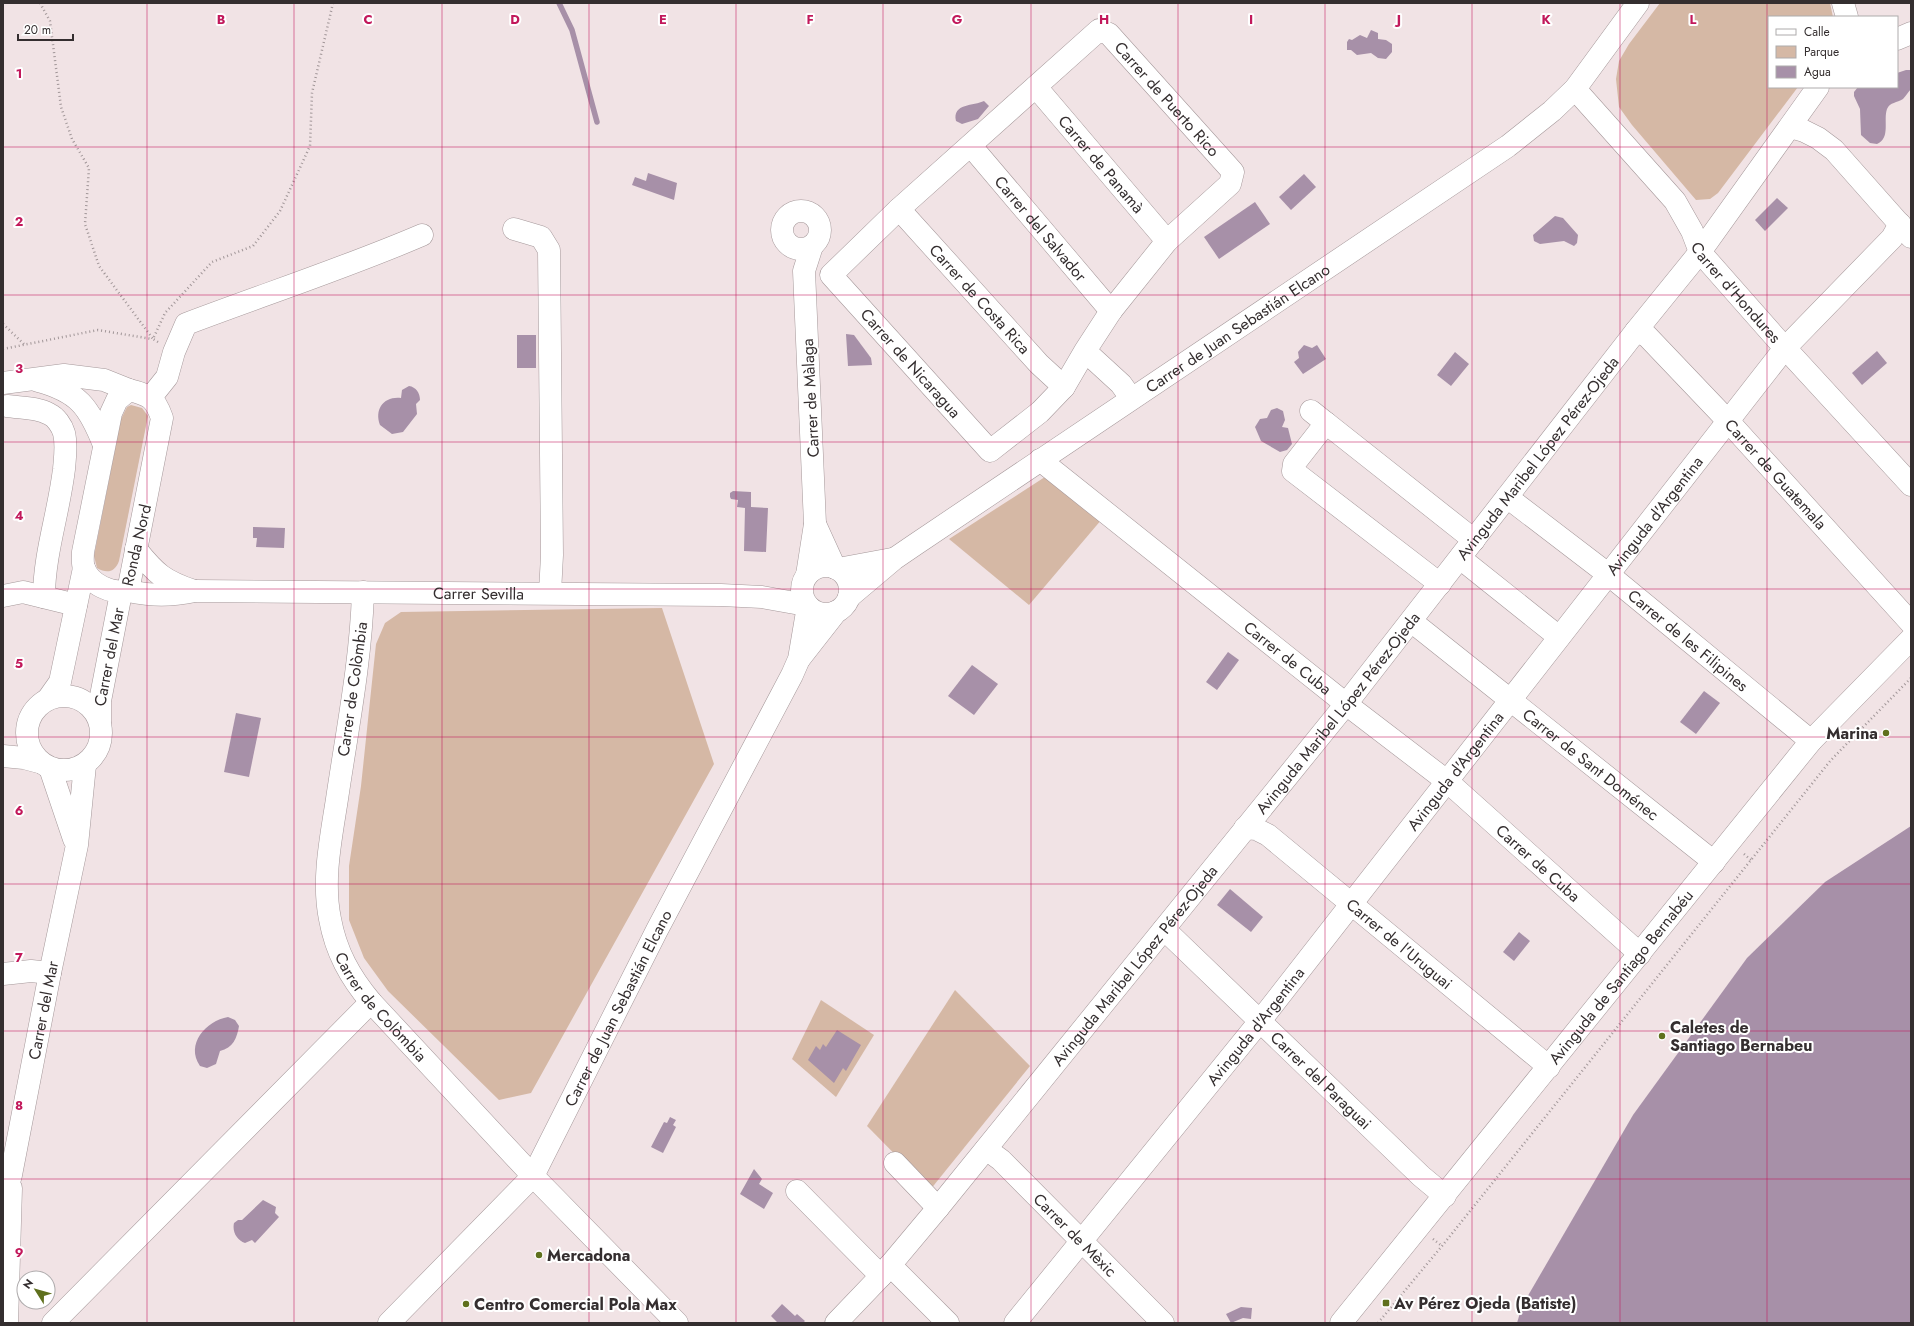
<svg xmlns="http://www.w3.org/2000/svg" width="1914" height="1326" viewBox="0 0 1914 1326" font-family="Jost,sans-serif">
<rect width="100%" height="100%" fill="#f1e3e5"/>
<g fill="#d5b8a5">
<polygon points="1660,3 1830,3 1833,17 1769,17 1769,87 1798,87 1718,193 1710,199 1696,200 1632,125 1619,107 1616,79 1619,61 1629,44"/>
<path d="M 131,405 L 142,408 L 148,416 L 119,561 C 115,572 107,574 97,568 L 94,556 L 121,419 L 127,407 Z"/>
<polygon points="1048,475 1102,519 1029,605 949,539"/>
<polygon points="662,608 714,764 531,1093 499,1100 388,991 364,958 349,920 349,866 361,786 376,644 385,623 401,612"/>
<polygon points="955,990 1030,1066 930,1190 867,1126"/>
<polygon points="821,1000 874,1035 836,1097 792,1059"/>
</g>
<g fill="#a790a8">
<polygon points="1371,30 1378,33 1378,39 1386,40 1392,44 1392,52 1386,59 1378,58 1371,53 1357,55 1351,50 1347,50 1347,42 1349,39 1352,40 1360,35 1367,38"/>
<path d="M 1906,70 L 1911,70 L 1911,89 C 1908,92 1906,96 1903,99 C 1897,103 1890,102 1887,109 C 1883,120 1891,138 1877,144 L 1870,143 L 1861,135 L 1860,109 L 1854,96 L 1854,92 L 1858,87 L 1897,87 L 1897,73 Z"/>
<path d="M 984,101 L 989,106 L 978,119 L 962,124 L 956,121 C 952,103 974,106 984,101 Z"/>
<polygon points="648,173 677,183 674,200 632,185 635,177 646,181"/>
<polygon points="1304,174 1316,187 1291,210 1279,197"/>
<polygon points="1777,198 1788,208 1765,231 1755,220"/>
<polygon points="1255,202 1270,224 1219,259 1204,237"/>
<polygon points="1555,216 1563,218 1578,235 1577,243 1574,246 1564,241 1540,244 1534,241 1533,235"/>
<polygon points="846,334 854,335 871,358 872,365 848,366"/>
<rect x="517" y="335" width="19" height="33"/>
<polygon points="1304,345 1312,348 1317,345 1326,359 1303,374 1294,362 1299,358 1298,352"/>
<polygon points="1877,351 1887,363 1862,385 1852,373"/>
<polygon points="1455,352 1469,364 1451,386 1437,375"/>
<path d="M 409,386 C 416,387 420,393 420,400 L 416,404 L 417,414 L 403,432 L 392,434 L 380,425 C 374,409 384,396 401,398 L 402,390 Z"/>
<polygon points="1277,408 1283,411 1285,420 1282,427 1288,428 1292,444 1287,450 1280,452 1261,441 1255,427 1260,419 1267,418 1271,410"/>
<polygon points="733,491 751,492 751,507 768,508 766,552 744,551 745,508 737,507 738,500 731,499 730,497 730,493"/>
<polygon points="253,527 285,528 284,548 256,547 257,538 253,538"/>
<polygon points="1228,652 1239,660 1217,690 1206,682"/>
<polygon points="972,665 998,684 974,715 948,696"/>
<polygon points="1704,691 1720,703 1696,734 1680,722"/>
<polygon points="236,713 261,718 249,777 224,772"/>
<polygon points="1911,826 1911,1323 1517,1323 1522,1306 1633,1115 1747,958 1825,882"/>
<polygon points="1230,889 1263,917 1251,932 1217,905"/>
<polygon points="1519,932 1530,941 1514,961 1503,952"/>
<path d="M 228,1017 L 235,1020 L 239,1026 C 237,1038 233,1048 220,1051 L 216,1064 L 207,1068 L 200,1066 C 185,1044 206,1021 228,1017 Z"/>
<polygon points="837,1030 861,1045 846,1071 843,1068 834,1083 808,1060 816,1046 820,1050 823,1044 826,1047"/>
<polygon points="670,1117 676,1120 673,1125 676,1127 663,1153 651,1147 664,1122 667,1123"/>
<polygon points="754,1169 762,1179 759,1184 773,1193 764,1209 740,1194"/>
<path d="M 263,1200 L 276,1207 L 275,1213 L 279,1217 L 255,1243 L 252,1240 L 245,1243 C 237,1240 232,1232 234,1223 L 238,1220 L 242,1220 Z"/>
<polygon points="782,1304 795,1316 797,1314 805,1321 803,1323 778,1323 771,1316"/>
<polygon points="1241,1307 1252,1308 1251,1319 1243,1318 1231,1323 1226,1314"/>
</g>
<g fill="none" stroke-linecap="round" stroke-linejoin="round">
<polyline stroke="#a790a8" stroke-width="5.5" points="559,3 572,30 597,122"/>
<defs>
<g id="minor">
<polyline points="1843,3 1847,17"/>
<polyline points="1897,39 1911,33"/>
<path id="s1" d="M 1036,87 L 1167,241"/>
<path id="s2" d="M 1575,89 L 1675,201 L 1692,231 L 1700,252 L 1775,337 L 1911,485"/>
<polyline points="1790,127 1804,131 1818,138 1834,150 1911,237"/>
<path id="s3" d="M 971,146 L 1111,311"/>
<path id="s4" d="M 899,209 L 1039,364 L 1064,387"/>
<circle cx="801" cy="230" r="19"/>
<polyline points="514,229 541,237 549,250 552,555 550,593"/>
<path id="s5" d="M 1636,331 L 1647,336 L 1728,421 L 1911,623"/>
<path id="s6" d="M 1085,351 L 1064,387 L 1040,412 L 990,451 L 831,275 L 899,209 L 1099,30 L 1109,34 L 1233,172 L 1230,184 L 1167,241 L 1111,311 L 1085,351 L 1121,384 L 1131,398"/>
<path d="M 151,397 L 167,377 L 174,352 L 186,324 C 265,294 345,268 422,235"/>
<path d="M 7,406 C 21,408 37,407 49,414 C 56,417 62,426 64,433 C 67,445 65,457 64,469 C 59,512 44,554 44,597"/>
<polyline points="1311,411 1326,423"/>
<path id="s7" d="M 1040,460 L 1346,704 L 1448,782 L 1640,954"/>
<path id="s8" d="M 1507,497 L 1609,575 L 1811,741"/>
<polyline points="815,524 835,568"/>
<polyline points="1460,558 1559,637"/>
<polyline points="807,575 815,524 804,271 812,246"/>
<polyline points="1440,584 1293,471 1294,464 1326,423 1474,540"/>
<path id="s9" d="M 363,592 C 361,661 347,731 337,799 C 331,838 322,880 330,919 C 336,952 350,977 371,1002 L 533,1176 L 677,1323"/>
<polyline points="3,596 23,592 76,605"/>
<path id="s10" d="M 1411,621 L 1714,862"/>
<polyline points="800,658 836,612"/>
<circle cx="64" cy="733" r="37"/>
<polyline points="48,699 60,682 84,568"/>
<path id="s11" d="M 100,721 L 100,701 L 121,593"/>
<polyline points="3,756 24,758 39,762"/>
<polyline points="50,768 74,839"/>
<path id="s12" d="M 1245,828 L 1256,829 L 1268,835 L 1549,1067"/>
<path id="s13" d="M 1164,929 L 1421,1176 L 1445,1196"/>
<polyline points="3,974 31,971 50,973"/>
<path id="s14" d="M 986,1149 L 1001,1160 L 1163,1323"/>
<polyline points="895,1163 938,1208"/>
<polyline points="797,1191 881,1276"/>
<path id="s15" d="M 3,1203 L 11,1175 L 50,973 L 77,845 L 85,765"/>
<polyline points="890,1265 948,1323"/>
<polyline points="7,1323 11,1188"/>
<polyline points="53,1323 371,1002"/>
<path id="s16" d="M 389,1323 L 533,1176 L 657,930 L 792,675 L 799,659 L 808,606"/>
<path id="s17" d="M 836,1323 L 881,1276 L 938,1208 L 1346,704 L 1636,331 L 1700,252 L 1818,87"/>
<path id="s18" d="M 1015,1323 L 1260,1021 L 1785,348 L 1892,238 L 1900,224"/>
<path id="s19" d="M 1341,1323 L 1811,741 L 1911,639"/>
</g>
<g id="major">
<path d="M 38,381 C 79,392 89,407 104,445"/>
<polyline points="3,383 64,375 104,380 129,390"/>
<path d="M 129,390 C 150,395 155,398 162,418 L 128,591 C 112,594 90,585 84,568 C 82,563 83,557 83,552 L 111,413 L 117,400 Z"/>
<path d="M 136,549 C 156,574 164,581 194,591"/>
<circle cx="826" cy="590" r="24"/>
<polyline points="838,569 892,559"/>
<path id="s20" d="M 128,591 C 153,596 170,596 195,591 L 721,595 L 762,597 L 806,605"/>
<path id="s21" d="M 849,597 L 894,559 L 916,544 L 1508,146 L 1552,111 L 1575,89 L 1638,3"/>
</g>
</defs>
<use href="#minor" stroke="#a5989a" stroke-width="23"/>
<use href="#major" stroke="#a5989a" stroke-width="23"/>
<g stroke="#a19698" stroke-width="2.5" stroke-dasharray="1 3" stroke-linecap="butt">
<polyline points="40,3 50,21 61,107 72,139 89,168 85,224 99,266 153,339"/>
<polyline points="3,324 25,345"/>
<polyline points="158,342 153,339 165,313 212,262 253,246 280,211 310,146 312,93 333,3"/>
<polyline points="3,349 98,330 152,339"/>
<polyline points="1744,854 1751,860"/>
<polyline points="1433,1239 1442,1246"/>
<polyline points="1378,1323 1442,1246 1831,760 1911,678"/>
</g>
<use href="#minor" stroke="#fff" stroke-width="22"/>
<use href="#major" stroke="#fff" stroke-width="22"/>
</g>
<path fill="none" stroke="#c2185b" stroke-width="1" stroke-opacity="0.55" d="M 147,3 L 147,1323M 294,3 L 294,1323M 442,3 L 442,1323M 589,3 L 589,1323M 736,3 L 736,1323M 883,3 L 883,1323M 1031,3 L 1031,1323M 1178,3 L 1178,1323M 1325,3 L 1325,1323M 1472,3 L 1472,1323M 1620,3 L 1620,1323M 1767,3 L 1767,1323M 3,147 L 1911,147M 3,295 L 1911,295M 3,442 L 1911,442M 3,589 L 1911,589M 3,737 L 1911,737M 3,884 L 1911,884M 3,1031 L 1911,1031M 3,1179 L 1911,1179"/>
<g fill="#5f701d" stroke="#fff" stroke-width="1.5">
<circle cx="1886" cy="733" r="4"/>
<circle cx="1662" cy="1036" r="4"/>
<circle cx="539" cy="1255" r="4"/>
<rect x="1382" y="1299" width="8" height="8" rx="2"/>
<circle cx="466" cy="1304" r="4"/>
</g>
<g text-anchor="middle" stroke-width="4" stroke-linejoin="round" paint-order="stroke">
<g font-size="16" fill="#342e2f" stroke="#fff">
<text dy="6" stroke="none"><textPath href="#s6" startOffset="838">Carrer de Puerto Rico</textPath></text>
<text dy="6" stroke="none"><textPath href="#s1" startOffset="101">Carrer de Panamà</textPath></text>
<text dy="6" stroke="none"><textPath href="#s3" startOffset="108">Carrer del Salvador</textPath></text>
<text dy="6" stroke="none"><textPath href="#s2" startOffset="261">Carrer d'Hondures</textPath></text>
<text dy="6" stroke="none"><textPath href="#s4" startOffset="121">Carrer de Costa Rica</textPath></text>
<text dy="6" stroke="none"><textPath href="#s21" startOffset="473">Carrer de Juan Sebastián Elcano</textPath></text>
<text transform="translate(911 363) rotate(48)" y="6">Carrer de Nicaragua</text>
<text transform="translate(810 398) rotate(-93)" y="6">Carrer de Màlaga</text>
<text dy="6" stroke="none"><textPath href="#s17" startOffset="1114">Avinguda Maribel López Pérez-Ojeda</textPath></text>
<text dy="6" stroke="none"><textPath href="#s5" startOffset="201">Carrer de Guatemala</textPath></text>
<text dy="6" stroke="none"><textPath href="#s18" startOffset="1030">Avinguda d'Argentina</textPath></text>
<text transform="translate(136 545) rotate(-77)" y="6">Ronda Nord</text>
<text dy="6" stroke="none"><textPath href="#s20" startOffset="351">Carrer Sevilla</textPath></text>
<text dy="6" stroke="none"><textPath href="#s8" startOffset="231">Carrer de les Filipines</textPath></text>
<text dy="6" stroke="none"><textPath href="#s11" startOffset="65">Carrer del Mar</textPath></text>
<text dy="6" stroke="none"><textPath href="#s7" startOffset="317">Carrer de Cuba</textPath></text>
<text transform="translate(352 689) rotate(-82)" y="6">Carrer de Colòmbia</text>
<text dy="6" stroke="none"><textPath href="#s17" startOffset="790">Avinguda Maribel López Pérez-Ojeda</textPath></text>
<text dy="6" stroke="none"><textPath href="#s10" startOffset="230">Carrer de Sant Doménec</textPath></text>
<text dy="6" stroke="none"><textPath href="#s18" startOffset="706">Avinguda d'Argentina</textPath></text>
<text dy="6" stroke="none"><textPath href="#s7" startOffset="641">Carrer de Cuba</textPath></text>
<text dy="6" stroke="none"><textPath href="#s12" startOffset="195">Carrer de l'Uruguai</textPath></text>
<text dy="6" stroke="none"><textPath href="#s17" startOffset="466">Avinguda Maribel López Pérez-Ojeda</textPath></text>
<text dy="6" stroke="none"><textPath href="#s19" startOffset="445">Avinguda de Santiago Bernabéu</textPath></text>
<text dy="6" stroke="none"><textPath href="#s9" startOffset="433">Carrer de Colòmbia</textPath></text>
<text dy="6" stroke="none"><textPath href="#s16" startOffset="394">Carrer de Juan Sebastián Elcano</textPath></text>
<text dy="6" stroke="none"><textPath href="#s15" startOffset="197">Carrer del Mar</textPath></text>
<text dy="6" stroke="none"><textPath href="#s18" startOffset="382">Avinguda d'Argentina</textPath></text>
<text dy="6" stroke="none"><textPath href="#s13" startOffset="218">Carrer del Paraguai</textPath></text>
<text dy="6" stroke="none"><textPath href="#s14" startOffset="124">Carrer de Mèxic</textPath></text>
</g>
<g font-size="16" font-weight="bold" fill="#342e2f" stroke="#fff" text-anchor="start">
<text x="1878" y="739" text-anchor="end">Marina</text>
<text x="1670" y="1033">Caletes de<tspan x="1670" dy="18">Santiago Bernabeu</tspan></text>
<text x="547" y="1261">Mercadona</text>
<text x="1394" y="1309">Av Pérez Ojeda (Batiste)</text>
<text x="474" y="1310">Centro Comercial Pola Max</text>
</g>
</g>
<g font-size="13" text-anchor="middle" font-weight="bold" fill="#c2185b" stroke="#fff" stroke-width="4" stroke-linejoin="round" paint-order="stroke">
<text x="221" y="24">B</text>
<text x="368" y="24">C</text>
<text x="515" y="24">D</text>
<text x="663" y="24">E</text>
<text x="810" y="24">F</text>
<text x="957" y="24">G</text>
<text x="1104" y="24">H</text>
<text x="1251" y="24">I</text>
<text x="1399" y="24">J</text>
<text x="1546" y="24">K</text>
<text x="1693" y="24">L</text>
<text x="19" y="78">1</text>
<text x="19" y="226">2</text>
<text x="19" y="373">3</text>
<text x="19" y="520">4</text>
<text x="19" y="668">5</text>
<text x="19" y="815">6</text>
<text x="19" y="962">7</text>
<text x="19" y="1110">8</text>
<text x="19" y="1257">9</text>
</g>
<rect width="1914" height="1326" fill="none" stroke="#342e2f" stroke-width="8"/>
<rect x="1768" y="16" width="130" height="72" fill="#ffffff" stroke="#aeabac"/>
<rect x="1776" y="29" width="20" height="6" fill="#ffffff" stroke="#aeabac"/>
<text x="1804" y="36" font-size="12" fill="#342e2f">Calle</text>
<rect x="1776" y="46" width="20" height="12" fill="#d5b8a5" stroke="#aeabac"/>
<text x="1804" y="56" font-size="12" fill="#342e2f">Parque</text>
<rect x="1776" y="66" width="20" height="12" fill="#a790a8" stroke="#aeabac"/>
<text x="1804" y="76" font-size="12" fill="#342e2f">Agua</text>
<g transform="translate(36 1290) rotate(307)"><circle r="19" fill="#ffffff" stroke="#aeabac"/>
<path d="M0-3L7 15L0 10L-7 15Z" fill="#5f701d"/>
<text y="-6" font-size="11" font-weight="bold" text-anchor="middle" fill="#342e2f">N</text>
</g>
<path d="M18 34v6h55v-6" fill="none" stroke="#342e2f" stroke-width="2"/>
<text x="24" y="34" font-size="12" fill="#342e2f" stroke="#ffffff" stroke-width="3" paint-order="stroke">20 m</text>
</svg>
